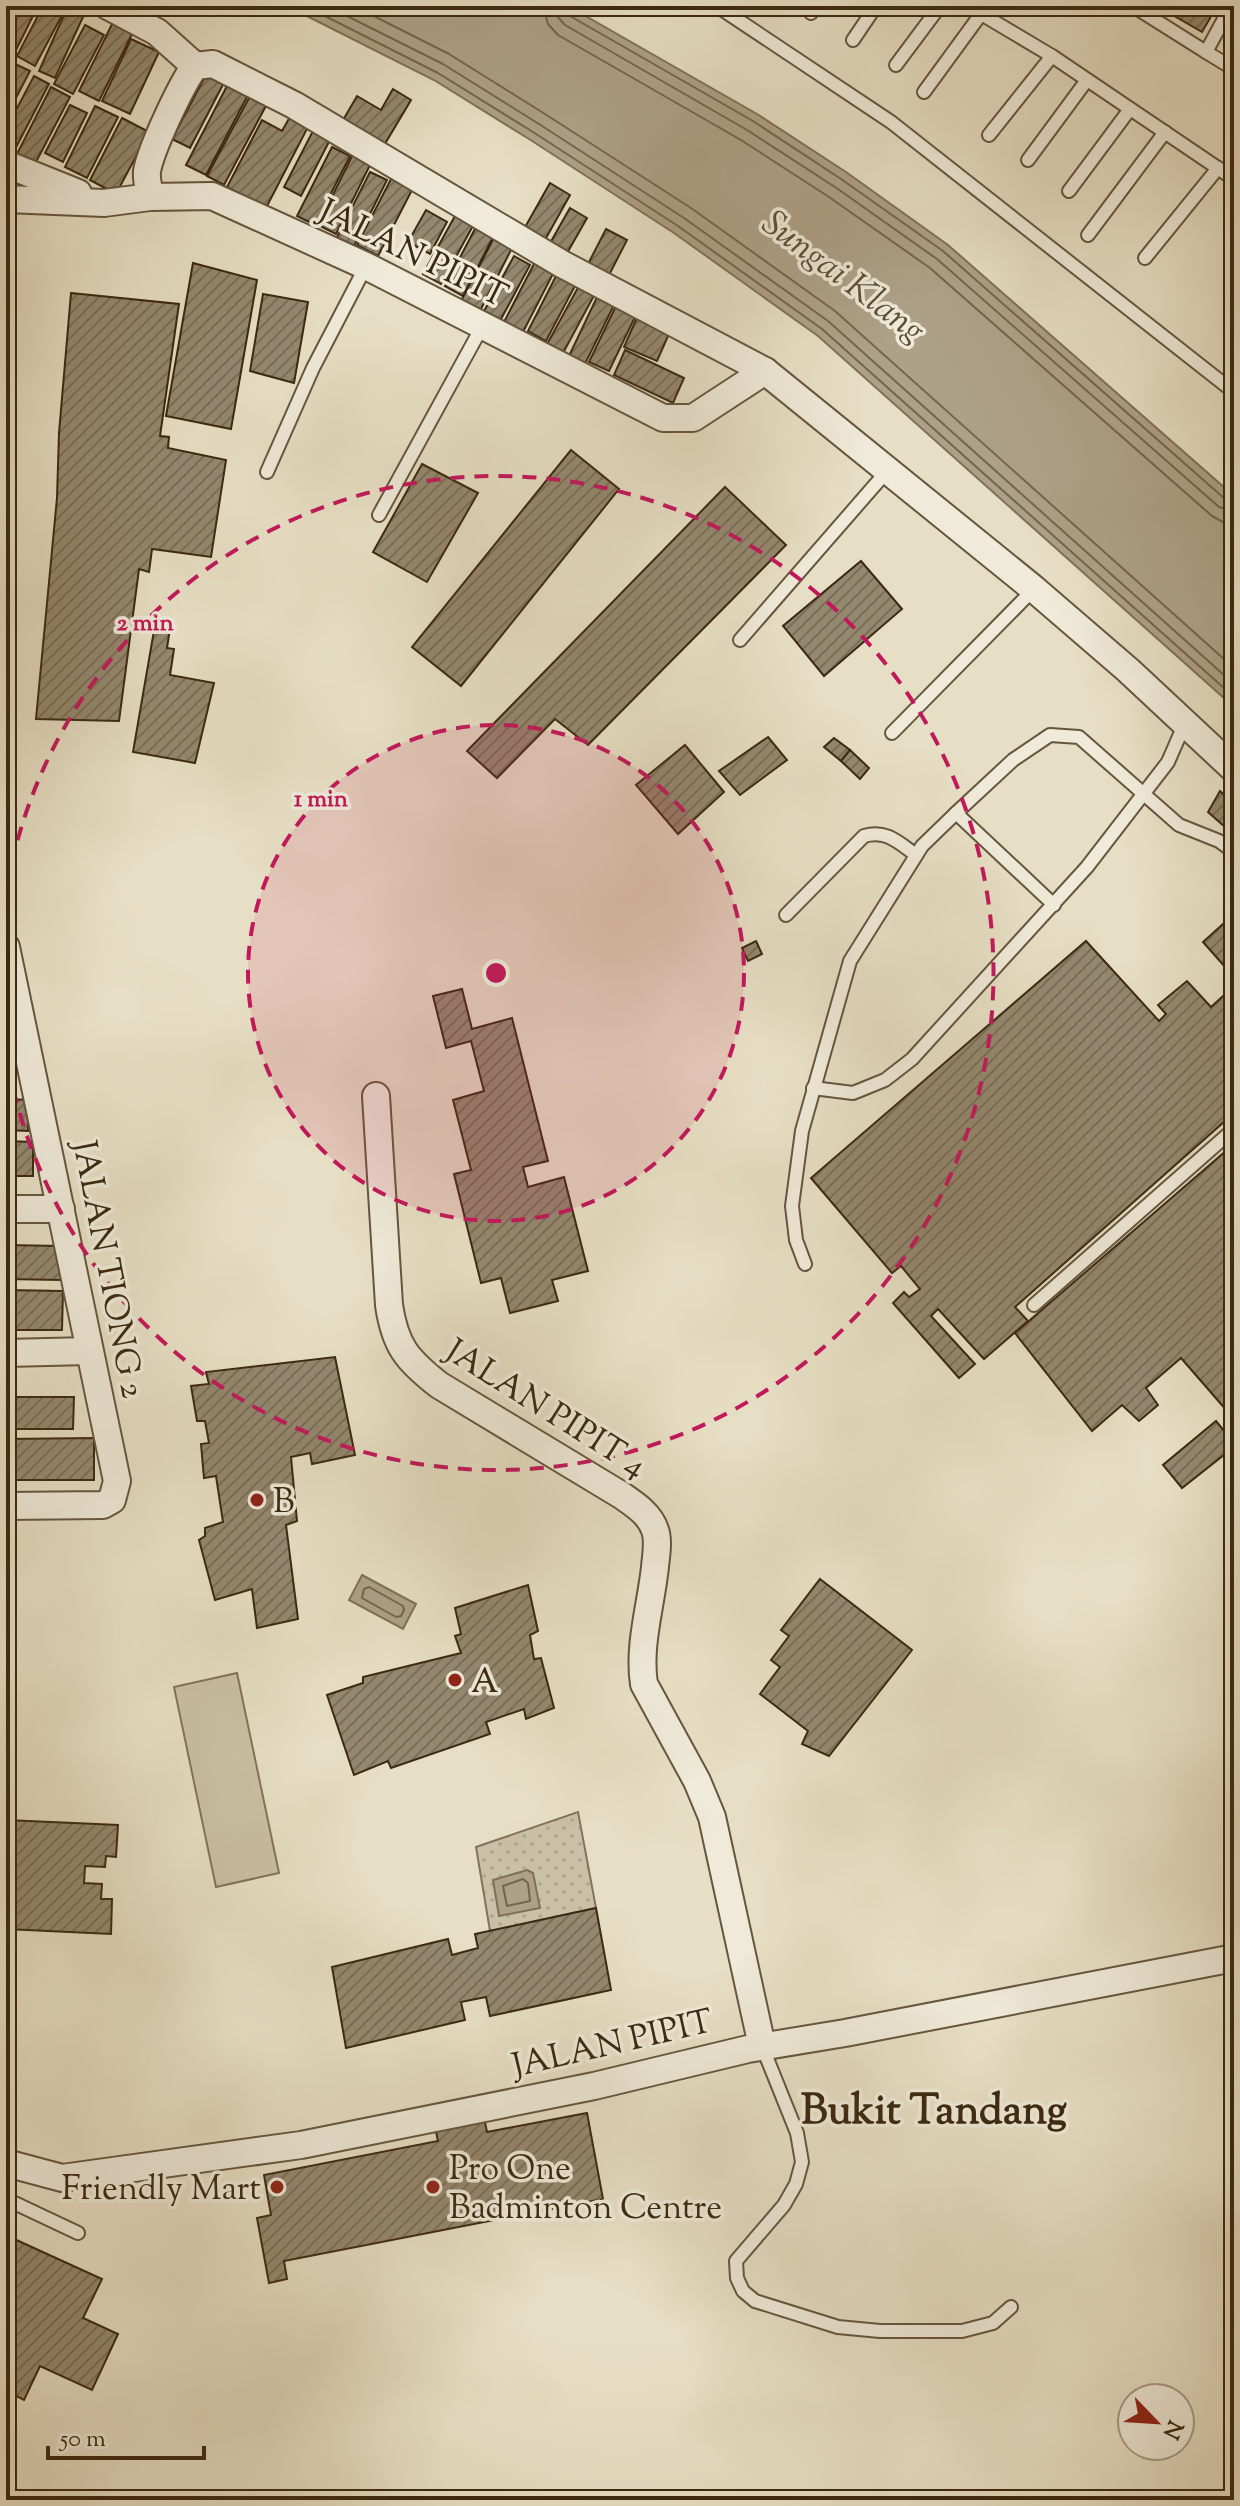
<svg xmlns="http://www.w3.org/2000/svg" width="1240" height="2506" viewBox="0 0 1240 2506" font-family="'Sorts Mill Goudy',serif">
<defs>
<pattern id="park-dots" width="8" height="8" patternUnits="userSpaceOnUse" patternTransform="scale(2)"><rect width="8" height="8" fill="#cac0a6"/><path d="M2 2h.1M6 6h.1" fill="none" stroke="#aea58e" stroke-width="1.8" stroke-linecap="round"/></pattern>
<pattern id="building-hatch" width="6" height="6" patternUnits="userSpaceOnUse" patternTransform="scale(2)"><rect width="6" height="6" fill="#94886f"/><path d="M-1 1l2-2M0 6l6-6M5 7l2-2" fill="none" stroke="#7a6f5a"/></pattern>
</defs>
<rect width="100%" height="100%" fill="#e7dfc5"/>
<filter id="stains"><feTurbulence type="fractalNoise" baseFrequency=".0025" numOctaves="4"/><feColorMatrix values="0 0 0 0 .2 0 0 0 0 .09 0 0 0 0 .02 0 0 0 .5 -.17"/></filter>
<radialGradient id="worn" r=".72"><stop offset=".6" stop-color="#630" stop-opacity="0"/><stop offset="1" stop-color="#630" stop-opacity=".3"/></radialGradient>
<polygon fill="#cac0a6" stroke="#82745c" stroke-width="2" points="237,1673 279,1873 216,1887 174,1687"/>
<polygon fill="url(#park-dots)" stroke="#82745c" stroke-width="2" points="578,1812 596,1908 490,1931 476,1847"/>
<g fill="#ada188" stroke="#7f7158" stroke-width="2">
<polygon points="287,6 568,6 757,114 846,172 948,245 1234,496 1234,707 818,336 674,233 529,139 434,80"/>
<polygon points="362,1575 416,1604 403,1629 349,1600"/>
<polygon points="527,1870 533,1873 540,1908 499,1916 493,1880"/>
</g>
<g fill="none" stroke-linecap="round" stroke-linejoin="round">
<g stroke="#74654c" stroke-width="2">
<polyline points="305,6 438,73 533,132 678,226 822,329 1234,697"/>
<polyline points="327,6 443,64 539,124 684,218 828,321 1234,684"/>
<polyline points="354,6 449,54 545,114 691,208 835,311 1234,668"/>
<polyline points="543,6 548,24 558,35 741,140 829,197 930,268 1212,516 1223,522 1234,523"/>
<polyline points="556,6 557,16 565,25 747,130 835,187 937,259 1219,507 1234,511"/>
<polyline points="566,6 570,16 753,121 841,179 943,251 1225,499 1234,501"/>
<polygon points="369,1587 403,1606 404,1610 401,1616 396,1617 362,1598 364,1589"/>
<polygon points="523,1879 528,1883 530,1901 507,1906 503,1886"/>
</g>
</g>
<g fill="url(#building-hatch)" stroke="#3b2911" stroke-width="2">
<polygon points="14,6 38,6 13,56 6,53 6,22"/>
<polygon points="43,6 67,6 35,66 17,56"/>
<polygon points="68,6 88,6 55,78 39,71"/>
<polygon points="1157,6 1217,6 1202,32"/>
<polygon points="114,20 134,30 99,101 79,91"/>
<polygon points="85,25 104,35 73,94 54,84"/>
<polygon points="1234,33 1234,64 1222,58"/>
<polygon points="131,39 159,52 130,114 102,101"/>
<polygon points="11,62 30,71 6,117 6,71"/>
<polygon points="210,67 227,77 190,148 172,139"/>
<polygon points="34,76 49,84 11,157 6,155 6,129"/>
<polygon points="229,82 249,93 206,175 186,165"/>
<polygon points="51,87 70,97 35,164 17,154"/>
<polygon points="393,89 411,100 383,147 342,122 357,96 381,110"/>
<polygon points="250,96 267,104 224,185 207,176"/>
<polygon points="70,105 87,113 63,162 45,153"/>
<polygon points="95,106 118,117 87,178 65,167"/>
<polygon points="291,115 309,125 266,208 227,187 262,120 282,131"/>
<polygon points="122,118 149,132 116,194 90,180"/>
<polygon points="315,127 332,136 301,196 284,187"/>
<polygon points="332,147 350,156 315,225 297,216"/>
<polygon points="354,152 372,161 336,234 318,225"/>
<polygon points="370,172 387,180 353,248 336,239"/>
<polygon points="392,177 413,188 378,256 357,245"/>
<polygon points="550,183 570,195 545,240 524,229"/>
<polygon points="570,208 587,218 566,255 549,245"/>
<polygon points="426,210 447,222 430,254 408,242"/>
<polygon points="456,214 474,224 441,284 423,274"/>
<polygon points="476,227 493,237 463,296 445,286"/>
<polygon points="606,229 627,240 608,277 587,266"/>
<polygon points="497,232 515,242 480,311 461,301"/>
<polygon points="514,256 530,265 500,321 483,313"/>
<polygon points="537,258 556,268 523,332 504,322"/>
<polygon points="193,263 257,280 231,429 166,416"/>
<polygon points="558,272 577,282 546,341 528,331"/>
<polygon points="581,282 597,290 562,355 546,346"/>
<polygon points="71,293 179,304 160,436 169,437 168,448 226,460 211,557 152,549 149,572 139,569 119,721 36,719 57,498 59,433"/>
<polygon points="263,294 308,302 294,383 250,371"/>
<polygon points="598,295 615,303 585,364 569,356"/>
<polygon points="616,306 636,315 609,371 589,362"/>
<polygon points="639,313 672,327 657,361 624,347"/>
<polygon points="625,350 684,378 673,403 614,375"/>
<polygon points="571,450 619,489 461,686 412,647"/>
<polygon points="422,464 478,493 427,582 373,552"/>
<polygon points="725,487 786,545 588,745 555,719 497,778 467,751"/>
<polygon points="861,561 902,609 824,676 783,626"/>
<polygon points="156,619 171,622 167,648 174,649 170,675 214,683 195,763 133,752"/>
<polygon points="768,737 787,760 740,795 719,771"/>
<polygon points="834,738 850,750 841,761 824,747"/>
<polygon points="685,745 724,792 678,834 636,785"/>
<polygon points="850,750 869,768 860,779 841,761"/>
<polygon points="1220,791 1234,804 1234,835 1208,812"/>
<polygon points="1234,914 1234,961 1226,968 1203,942"/>
<polygon points="756,941 762,954 748,961 742,948"/>
<polygon points="1086,941 1159,1021 1166,1014 1158,1005 1187,981 1211,1007 1234,986 1234,1113 1015,1307 1028,1321 984,1359 938,1309 931,1316 975,1364 959,1378 893,1303 904,1292 909,1297 920,1289 901,1266 892,1273 811,1178"/>
<polygon points="462,989 472,1029 512,1018 548,1161 523,1167 528,1187 564,1177 588,1271 552,1280 558,1301 510,1313 501,1278 481,1283 454,1174 471,1170 453,1100 484,1091 471,1041 446,1048 433,996"/>
<polygon points="6,1099 29,1100 28,1131 6,1130"/>
<polygon points="6,1141 33,1142 33,1176 6,1176"/>
<polygon points="1234,1144 1234,1419 1181,1358 1146,1388 1158,1405 1139,1421 1122,1405 1092,1431 1015,1333"/>
<polygon points="6,1245 61,1246 61,1280 6,1279"/>
<polygon points="6,1290 63,1291 62,1330 6,1330"/>
<polygon points="335,1357 355,1455 312,1464 310,1453 291,1457 297,1521 286,1525 298,1619 257,1628 252,1589 215,1600 199,1540 205,1536 205,1528 223,1522 216,1476 204,1478 201,1444 209,1443 205,1421 197,1421 191,1386 209,1384 206,1372"/>
<polygon points="6,1397 74,1397 73,1429 6,1429"/>
<polygon points="1216,1421 1234,1443 1234,1447 1182,1488 1163,1465"/>
<polygon points="94,1438 94,1480 6,1480 6,1439"/>
<polygon points="820,1579 912,1650 829,1756 802,1744 808,1731 760,1694 780,1667 771,1660 789,1636 781,1630"/>
<polygon points="528,1585 538,1631 530,1635 534,1659 541,1658 554,1708 526,1719 524,1709 486,1722 490,1734 391,1768 388,1761 354,1775 327,1695 363,1683 363,1677 461,1653 455,1636 461,1634 455,1608"/>
<polygon points="6,1820 118,1825 116,1857 106,1856 105,1867 85,1866 84,1883 102,1884 101,1899 112,1899 111,1934 6,1929 6,1888 14,1888 15,1869 6,1868"/>
<polygon points="596,1908 611,1990 490,2016 486,1997 461,2002 465,2020 346,2048 332,1967 448,1939 452,1955 478,1948 475,1934"/>
<polygon points="587,2113 603,2199 284,2261 287,2279 269,2283 257,2218 271,2215 264,2175 438,2141 435,2127 484,2118 487,2132"/>
<polygon points="12,2238 102,2279 83,2318 118,2334 92,2390 40,2366 24,2400 6,2391 6,2252"/>
</g>
<g fill="none" stroke-linecap="round" stroke-linejoin="round">
<defs>
<g id="lane">
<polyline points="717,6 891,122 1234,392"/>
<polyline points="968,6 1052,56 1234,179"/>
<polyline points="1133,6 1206,52 1231,6"/>
<polyline points="811,13 815,6"/>
<polyline points="853,40 876,6"/>
<polyline points="1206,52 1234,69"/>
<polyline points="896,65 940,6"/>
<polyline points="924,92 981,14"/>
<polyline points="989,135 1052,56"/>
<polyline points="1028,160 1087,80"/>
<polyline points="1069,191 1130,109"/>
<polyline points="1088,235 1165,132"/>
<polyline points="1145,258 1218,168"/>
<polyline points="267,472 313,368 366,266"/>
<polyline points="379,515 483,325"/>
<polyline points="740,640 888,470"/>
<polyline points="892,733 1034,589"/>
<polyline points="956,813 1054,905"/>
<path d="M 786,915 L 864,836 C 886,829 899,843 916,855"/>
<polyline points="813,1088 853,1093 885,1080 912,1059 1087,867 1168,762 1185,723"/>
<polyline points="805,1264 796,1240 792,1206 802,1131 850,961 922,846 956,813 1013,760 1050,735 1079,737 1179,825 1219,841 1234,852"/>
<polyline points="1034,1305 1234,1129"/>
<polyline points="762,2046 797,2133 802,2162 796,2184 784,2205 736,2261 737,2278 743,2291 755,2301 838,2327 880,2331 962,2331 993,2323 1011,2307"/>
<polyline points="6,2199 78,2233"/>
</g>
<g id="street">
<polyline points="108,6 157,32 195,66"/>
<polyline points="6,164 78,193"/>
<path d="M 150,197 C 149,189 146,179 147,171 C 151,149 181,85 195,66 L 213,64 L 294,105 L 562,264 L 765,371 L 1034,589 L 1128,670 L 1234,769"/>
<polyline points="6,199 104,203 150,197 212,196 366,266 663,418 693,418 765,371"/>
<polyline points="6,947 117,1481 112,1500 103,1505 6,1506"/>
<path d="M 376,1096 L 389,1305 C 395,1346 407,1360 439,1385 L 621,1495 C 634,1504 650,1514 655,1530 C 659,1541 656,1555 655,1567 C 651,1605 638,1646 644,1684 L 697,1781 L 712,1817 L 762,2046"/>
<polyline points="6,1209 61,1209"/>
<polyline points="6,1353 89,1351"/>
<polyline points="6,2163 62,2178 301,2145 594,2086 748,2049 845,2033 1234,1958"/>
</g>
</defs>
<use href="#lane" stroke="#66563e" stroke-width="16"/>
<use href="#street" stroke="#66563e" stroke-width="30"/>
<use href="#lane" stroke="#efead9" stroke-width="12"/>
<use href="#street" stroke="#efead9" stroke-width="26"/>
</g>
<circle cx="496" cy="973" r="248" fill="#c2185b" fill-opacity=".12"/>
<g fill="none" stroke="#c2185b" stroke-width="4" stroke-dasharray="14 10">
<circle cx="496" cy="973" r="248"/>
<path d="M7 887A497 497 0 1 1 7 1059"/>
</g>
<g fill="#8f2418" stroke="#efead9" stroke-width="3">
<circle cx="257" cy="1500" r="8"/>
<circle cx="455" cy="1680" r="8"/>
<circle cx="277" cy="2187" r="8"/>
<circle cx="433" cy="2187" r="8"/>
</g>
<g text-anchor="middle" stroke-width="7" stroke-linejoin="round" paint-order="stroke">
<g font-size="34" fill="#3b2911" stroke="#efead9">
<text transform="translate(414 252) rotate(26)" y="12">JALAN PIPIT</text>
<text transform="translate(110 1269) rotate(79)" y="12">JALAN TIONG 2</text>
<text transform="translate(547 1407) rotate(32)" y="12">JALAN PIPIT 4</text>
<text transform="translate(612 2042) rotate(-13)" y="12">JALAN PIPIT</text>
</g>
<g font-size="34" fill="#3b2911" stroke="#efead9" text-anchor="start">
<text x="273" y="1512">B</text>
<text x="471" y="1692">A</text>
<text x="449" y="2179">Pro One<tspan x="449" dy="39">Badminton Centre</tspan></text>
<text x="261" y="2199" text-anchor="end">Friendly Mart</text>
</g>
<g font-size="36" font-style="italic" fill="#5d4d35" stroke="#efead9">
<text transform="translate(845 275) rotate(37)" y="13">Sungai Klang</text>
</g>
<g font-size="42" font-weight="bold" fill="#3b2911" stroke="#efead9">
<text x="934" y="2123">Bukit Tandang</text>
</g>
</g>
<circle cx="496" cy="973" r="12" fill="#c2185b" stroke="#efead9" stroke-width="4"/>
<g font-size="24" text-anchor="middle" font-weight="bold" fill="#c2185b" stroke="#efead9" stroke-width="7" stroke-linejoin="round" paint-order="stroke">
<text x="145" y="630">2 min</text>
<text x="321" y="806">1 min</text>
</g>
<rect width="1240" height="2506" fill="none" stroke="#e7dfc5" stroke-width="32"/>
<rect x="8" y="8" width="1224" height="2490" fill="none" stroke="#3b2911" stroke-width="4"/>
<rect x="16" y="16" width="1208" height="2474" fill="none" stroke="#3b2911" stroke-width="2"/>
<g transform="translate(1156 2422) rotate(115)"><circle r="38" fill="#efead9" stroke="#a79d89" stroke-width="2"/>
<path d="M0-6L14 30L0 20L-14 30Z" fill="#8f2418"/>
<text y="-12" font-size="22" font-weight="bold" text-anchor="middle" fill="#3b2911">N</text>
</g>
<path d="M48 2446v12h156v-12" fill="none" stroke="#3b2911" stroke-width="4"/>
<text x="60" y="2446" font-size="24" fill="#3b2911" stroke="#efead9" stroke-width="6" paint-order="stroke">50 m</text>
<rect width="100%" height="100%" filter="url(#stains)"/>
<rect width="100%" height="100%" fill="url(#worn)"/>
</svg>
